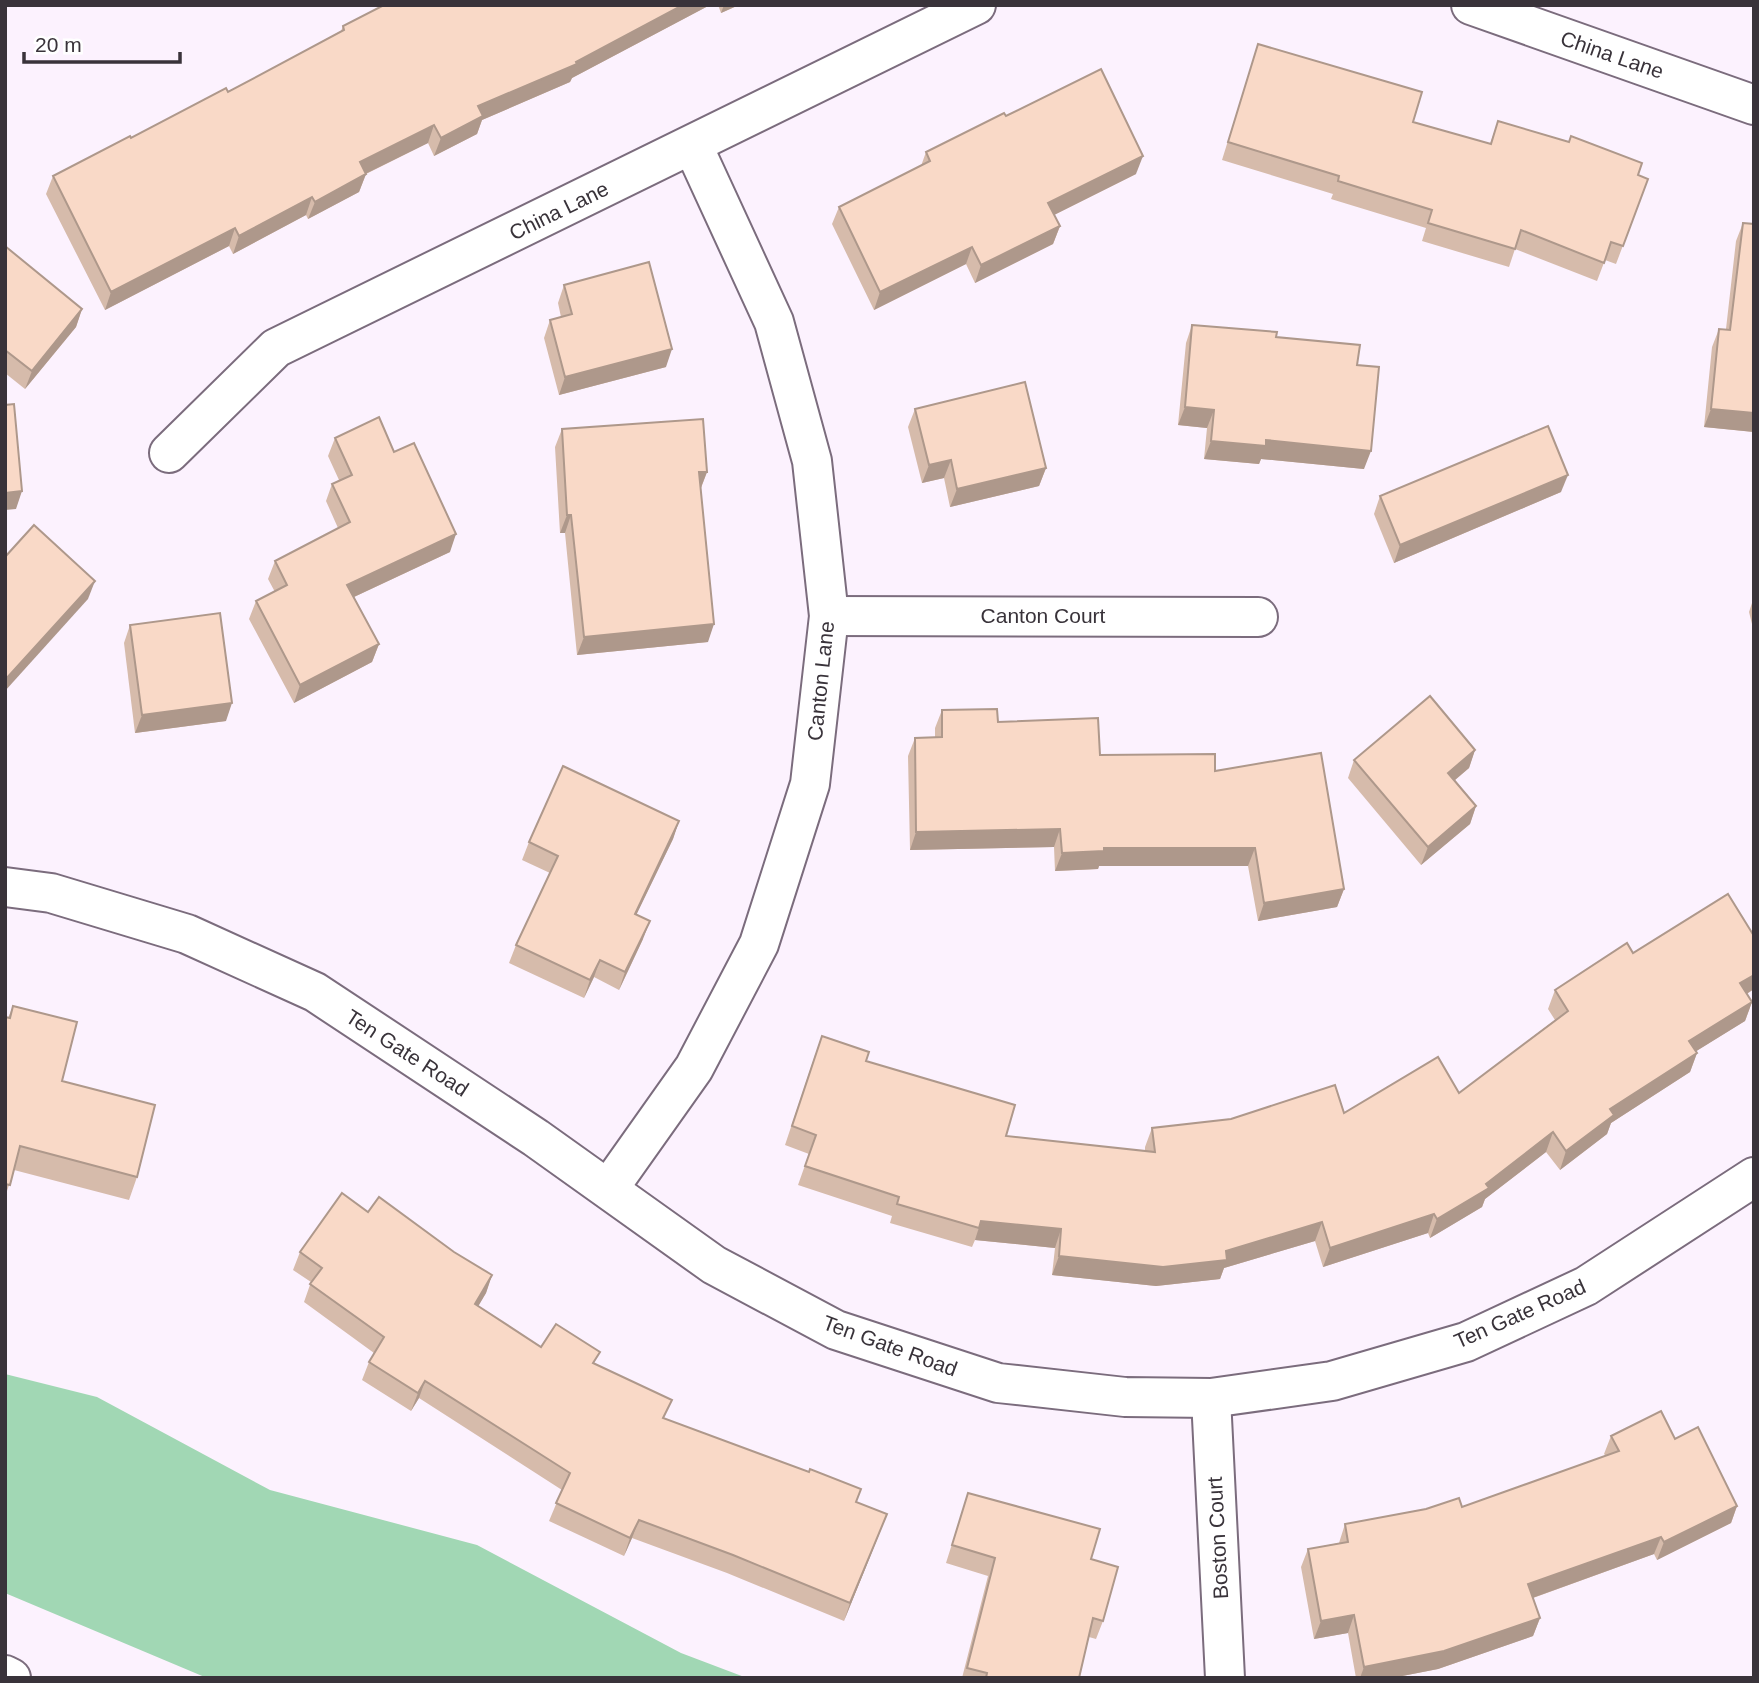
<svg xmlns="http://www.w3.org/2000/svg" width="1759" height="1683" viewBox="0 0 1759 1683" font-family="Helvetica,sans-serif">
<rect width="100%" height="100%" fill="#fcf2fe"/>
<polygon fill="#a1d7b4" points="5,1374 97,1397 270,1490 477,1545 681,1653 747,1678 207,1678 5,1593"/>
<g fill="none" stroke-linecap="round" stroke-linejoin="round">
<defs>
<g id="minor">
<polyline points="1471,5 1754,105"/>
<polyline points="169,453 276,348 976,5"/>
<polyline points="829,616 1258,617"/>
<polyline points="5,887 51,893 187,934 315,992 536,1138 714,1265 836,1330 998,1383 1125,1397 1211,1398 1332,1381 1466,1342 1586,1286 1754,1177"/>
<polyline points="609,1188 694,1068 759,944 810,784 829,616 812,461 774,322 693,146"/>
<polyline points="1211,1398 1225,1678"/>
<polyline points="5,1675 11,1678"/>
</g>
</defs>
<use href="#minor" stroke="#7b6c7d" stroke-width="42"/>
<use href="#minor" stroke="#fff" stroke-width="38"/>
</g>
<g fill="#d6bbab">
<polygon points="384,5 710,5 572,78 570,82 482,120 477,134 434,156 428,143 366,174 359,192 308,219 306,215 233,254 229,246 105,310 46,194 53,176 228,92 341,31 343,26"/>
<polygon points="718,5 739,5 721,13"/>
<polygon points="1258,44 1413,122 1490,144 1498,121 1648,179 1616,264 1605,260 1597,281 1515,249 1509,267 1422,241 1426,228 1331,199 1333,194 1222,160"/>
<polygon points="1006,116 1136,174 1054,215 1060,226 1053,244 975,283 966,264 874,310 832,224 839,207 921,166 926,152"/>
<polygon points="1743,223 1754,432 1704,427 1712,347 1719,329 1726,329 1736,241"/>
<polygon points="5,246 82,309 76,327 25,389 5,373"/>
<polygon points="564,285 666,367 559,395 544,338 550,320 561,317 558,303"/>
<polygon points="1192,325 1276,337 1357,365 1364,469 1261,459 1259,464 1204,459 1207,428 1178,425 1186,343"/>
<polygon points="915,409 1046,468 1039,486 950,507 944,478 922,483 908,427"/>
<polygon points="562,429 707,472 701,488 708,642 577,655 565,533 560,533 555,447"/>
<polygon points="335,438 394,452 450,552 354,597 379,644 372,662 294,703 249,619 256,601 275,592 268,579 275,561 338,528 326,501 332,484 339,480 328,456"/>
<polygon points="1561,492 1394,563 1374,514 1380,496"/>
<polygon points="1754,597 1754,632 1749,612"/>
<polygon points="130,625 226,721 135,733 124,643"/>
<polygon points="942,710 998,722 1100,755 1215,771 1344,889 1337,907 1258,921 1248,866 1099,866 1098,869 1055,871 1054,847 910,850 908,756 915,738 935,737 935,728"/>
<polygon points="1475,750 1469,768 1455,780 1476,806 1470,824 1421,865 1348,778 1354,760"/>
<polygon points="679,821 673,839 636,915 643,939 619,990 594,977 584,998 509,963 516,945 550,873 522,860 529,842"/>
<polygon points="1633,953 1754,989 1747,994 1752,1002 1745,1021 1696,1051 1697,1053 1690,1072 1611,1123 1607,1134 1560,1170 1546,1152 1485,1199 1482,1207 1430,1238 1428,1233 1323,1267 1315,1241 1224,1268 1220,1279 1156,1286 1052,1275 1055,1248 975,1240 972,1247 890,1223 892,1216 798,1185 809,1154 785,1145 815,1055 866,1061 1006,1136 1145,1151 1145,1147 1152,1128 1344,1113 1459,1093 1555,1020 1548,1009 1555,990"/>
<polygon points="13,1006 62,1081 137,1177 129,1200 14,1170 5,1197 5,1017 8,1018"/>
<polygon points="368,1212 454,1252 492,1275 486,1293 478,1306 541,1347 595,1364 665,1419 856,1502 880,1532 844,1621 727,1573 632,1538 624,1556 549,1521 562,1490 419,1398 411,1411 362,1380 369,1362 374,1353 304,1302 311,1282 293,1270 300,1252"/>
<polygon points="1611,1436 1675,1439 1737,1506 1731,1523 1657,1560 1654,1554 1533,1598 1540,1618 1533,1636 1438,1669 1392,1678 1356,1678 1348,1633 1314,1639 1301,1567 1308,1549 1339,1543 1345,1524 1462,1507 1606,1456 1604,1454"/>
<polygon points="968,1493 1091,1559 1103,1621 1096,1639 1089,1637 1079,1678 962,1678 988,1576 946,1563"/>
</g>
<g fill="#ae988b">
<polygon points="683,5 710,5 572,78 570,82 482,120 477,134 434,156 441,138 478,106 576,62"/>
<polygon points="724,5 739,5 721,13"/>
<polygon points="434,125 428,143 353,180 360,162"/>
<polygon points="1143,156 1136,174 1042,221 1048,203"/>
<polygon points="366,174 359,192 308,219 315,202"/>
<polygon points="312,197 306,215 233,254 239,236"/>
<polygon points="1060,226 1053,244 975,283 981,265"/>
<polygon points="235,228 229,246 105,310 111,292"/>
<polygon points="972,247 966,264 874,310 880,292"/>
<polygon points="82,309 76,327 25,389 32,371"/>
<polygon points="672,349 666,367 559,395 565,377"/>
<polygon points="1185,407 1214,410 1207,428 1178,425"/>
<polygon points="1711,409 1754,413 1754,432 1704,427"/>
<polygon points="1266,440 1371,451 1364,469 1261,459 1259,464 1204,459 1211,441"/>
<polygon points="951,460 944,478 922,483 929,465"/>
<polygon points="1046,468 1039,486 950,507 957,489"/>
<polygon points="699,472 707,472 700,490"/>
<polygon points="1568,475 1561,492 1394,563 1400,545"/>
<polygon points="22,491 16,509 5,510 5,493"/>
<polygon points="567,515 571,515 565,533 560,533"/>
<polygon points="456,534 450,552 341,603 347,585"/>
<polygon points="95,581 88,599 5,691 5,680"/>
<polygon points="714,624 708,642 577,655 584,637"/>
<polygon points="379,644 372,662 294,703 300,685"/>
<polygon points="232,703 226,721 135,733 142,715"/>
<polygon points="1475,750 1469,768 1442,791 1448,773"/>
<polygon points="1476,806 1470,824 1421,865 1428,847"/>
<polygon points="679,821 673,839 628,932 635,914"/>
<polygon points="1060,829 1054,847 910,850 916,832"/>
<polygon points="1104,848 1255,848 1248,866 1099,866 1098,869 1055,871 1062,853"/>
<polygon points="1344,889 1337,907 1258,921 1264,903"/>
<polygon points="650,921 643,939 619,990 625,972"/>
<polygon points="600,960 594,977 584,998 590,980"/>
<polygon points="1754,975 1754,989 1733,1002 1740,983"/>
<polygon points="1752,1002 1745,1021 1682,1060 1689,1041"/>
<polygon points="1697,1053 1690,1072 1611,1123 1607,1134 1560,1170 1566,1151 1610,1109"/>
<polygon points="1553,1132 1546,1152 1485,1199 1482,1207 1430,1238 1437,1219 1486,1184"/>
<polygon points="1434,1214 1428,1233 1323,1267 1330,1248"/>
<polygon points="981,1221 1061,1229 1055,1248 975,1240"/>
<polygon points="1322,1222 1315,1241 1224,1268 1220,1279 1156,1286 1052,1275 1059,1256 1226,1251"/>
<polygon points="492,1275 486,1293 469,1322 475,1304"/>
<polygon points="425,1381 419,1398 411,1411 418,1393"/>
<polygon points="1737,1506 1731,1523 1657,1560 1664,1542"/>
<polygon points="887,1514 880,1532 844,1621 850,1603"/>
<polygon points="639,1520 632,1538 624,1556 630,1538"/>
<polygon points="1661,1537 1654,1554 1521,1602 1528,1584"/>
<polygon points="1354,1615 1348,1633 1314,1639 1321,1621"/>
<polygon points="1540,1618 1533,1636 1438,1669 1392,1678 1360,1678 1364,1667"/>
</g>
<g fill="#f9d9c7" stroke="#ae988b" stroke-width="2">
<polygon points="384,5 683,5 576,62 577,64 478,106 483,116 441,138 434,125 360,162 366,174 315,202 312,197 239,236 235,228 111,292 53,176 130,136 131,138 226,88 228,92 344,30 343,26"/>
<polygon points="1258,44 1422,92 1413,122 1491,144 1498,121 1569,142 1571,136 1642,163 1638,175 1648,179 1623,246 1611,242 1604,263 1521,230 1515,249 1428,223 1432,210 1338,181 1339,176 1228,142"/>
<polygon points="1101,69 1143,156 1048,203 1060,226 981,265 972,247 880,292 839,207 930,161 926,152 1004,113 1006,116"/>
<polygon points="1743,223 1754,224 1754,413 1711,409 1719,329 1730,330"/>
<polygon points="5,246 82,309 32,371 5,350"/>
<polygon points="649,262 672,349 565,377 550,320 572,314 564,285"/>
<polygon points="1192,325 1277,332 1276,337 1360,345 1357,365 1379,367 1371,451 1266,440 1266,446 1211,441 1214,410 1185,407"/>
<polygon points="1025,382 1046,468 957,489 951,460 929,465 915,409"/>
<polygon points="14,404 22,491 5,493 5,405"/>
<polygon points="379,417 394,452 414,443 456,534 347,585 379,644 300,685 256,601 287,585 275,561 350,522 332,484 352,475 335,438"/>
<polygon points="703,419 707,472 699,472 714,624 584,637 571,515 567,515 562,429"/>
<polygon points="1548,426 1568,475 1400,545 1380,496"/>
<polygon points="34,525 95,581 5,680 5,557"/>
<polygon points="220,613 232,703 142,715 130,625"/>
<polygon points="1430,696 1475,750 1448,773 1476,806 1428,847 1354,760"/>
<polygon points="997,709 998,722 1098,718 1100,755 1215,754 1215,771 1321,753 1344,889 1264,903 1255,848 1104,848 1104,851 1062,853 1060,829 916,832 915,738 942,737 942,710"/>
<polygon points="563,766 679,821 635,914 650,921 625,972 600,960 590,980 516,945 558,856 529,842"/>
<polygon points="1728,894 1754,936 1754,975 1740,983 1752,1002 1689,1041 1697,1053 1610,1109 1614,1115 1566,1151 1553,1132 1486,1184 1489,1188 1437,1219 1434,1214 1330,1248 1322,1222 1226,1251 1227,1260 1163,1267 1059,1256 1061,1229 981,1221 979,1228 897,1204 899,1197 805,1166 816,1135 792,1126 822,1036 869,1052 866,1061 1015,1105 1006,1136 1155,1152 1152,1128 1231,1119 1335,1085 1344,1113 1438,1057 1459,1093 1568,1011 1555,990 1627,943 1633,953"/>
<polygon points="13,1006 77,1022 62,1081 155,1105 137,1177 20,1146 10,1185 5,1184 5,1017 10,1018"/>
<polygon points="342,1193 368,1212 379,1197 454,1252 492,1275 475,1304 541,1347 556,1324 600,1352 593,1363 672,1400 663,1418 809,1472 810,1469 861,1489 856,1502 887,1514 850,1603 733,1555 639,1520 630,1538 556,1503 570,1473 425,1381 418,1393 369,1362 384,1337 310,1284 322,1268 300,1252"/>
<polygon points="1661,1411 1675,1439 1698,1427 1737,1506 1664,1542 1661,1537 1528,1584 1540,1618 1444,1651 1364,1667 1354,1615 1321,1621 1308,1549 1348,1542 1345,1524 1426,1509 1459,1498 1462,1507 1619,1451 1611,1436"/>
<polygon points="968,1493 1100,1529 1091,1559 1118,1567 1103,1621 1093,1618 1079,1678 986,1678 987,1673 967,1668 995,1558 952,1545"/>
</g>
<g text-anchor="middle" stroke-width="5" stroke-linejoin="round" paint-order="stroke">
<g font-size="21" fill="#39333a" stroke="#fff">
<text transform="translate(1612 55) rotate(19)" y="7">China Lane</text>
<text transform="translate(559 211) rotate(-26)" y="7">China Lane</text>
<text x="1043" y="623">Canton Court</text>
<text transform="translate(821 681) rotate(-84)" y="7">Canton Lane</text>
<text transform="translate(407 1053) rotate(33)" y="7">Ten Gate Road</text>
<text transform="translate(1520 1314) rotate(-24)" y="7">Ten Gate Road</text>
<text transform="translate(890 1346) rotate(20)" y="7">Ten Gate Road</text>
<text transform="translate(1218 1538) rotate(-93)" y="7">Boston Court</text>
</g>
</g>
<rect width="1759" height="1683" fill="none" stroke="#39333a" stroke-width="14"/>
<path d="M24 52v10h156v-10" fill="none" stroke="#39333a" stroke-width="3.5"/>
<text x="35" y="52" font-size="21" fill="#39333a" stroke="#ffffff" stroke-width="5" paint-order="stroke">20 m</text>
</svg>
